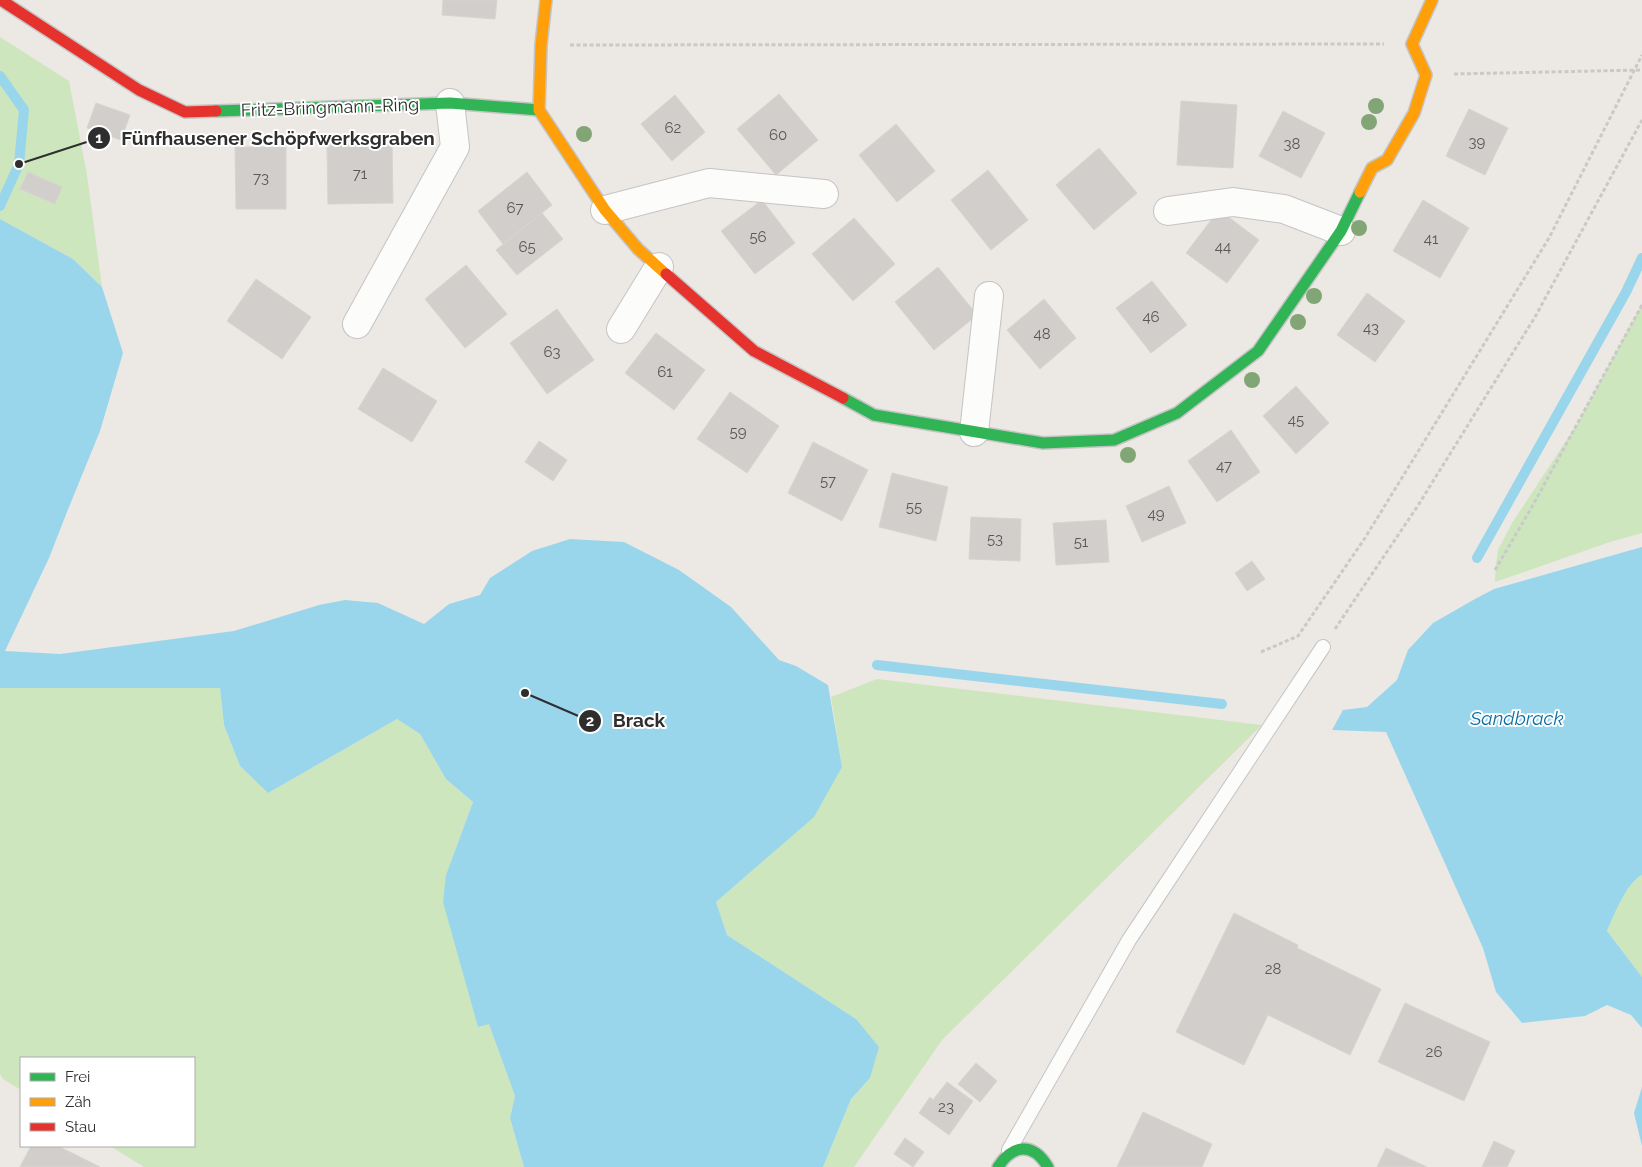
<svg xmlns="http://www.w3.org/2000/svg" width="1642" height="1167" font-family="Raleway,sans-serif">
	<rect width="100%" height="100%" fill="#ece8e4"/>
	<g fill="#cee6be">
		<polygon points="0,37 69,81 87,175 102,287 73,259 0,219"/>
		<polygon points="1642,304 1642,533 1610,542 1495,582 1496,564 1498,550 1512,523 1576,426"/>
		<polygon points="877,679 1262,725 942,1040 854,1167 823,1167 851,1099 870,1078 856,1019 727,935 716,902 748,874 842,767 831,697"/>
		<polygon points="0,688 220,688 224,725 240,766 268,793 397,719 420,734 446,779 473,802 446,875 478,1027 489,1023 515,1096 510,1118 524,1167 144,1167 110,1146 194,1146 194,1058 21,1058 21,1090 3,1079 0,1074"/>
		<path d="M 1642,875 L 1642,977 L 1607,931 C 1614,915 1626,883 1642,875 Z"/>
	</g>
	<g fill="#99d6ec">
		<polygon points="0,219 73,259 102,287 123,353 100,431 67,512 49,558 5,651 60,654 234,631 319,605 345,600 378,603 424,624 449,604 480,595 490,578 532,551 570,539 624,542 679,570 731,607 779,660 796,666 828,685 842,767 814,817 716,902 727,935 856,1019 879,1047 870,1078 851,1099 823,1167 524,1167 510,1118 515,1096 489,1024 478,1027 443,902 446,875 473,802 446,779 420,734 397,719 268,793 240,766 224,725 220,688 0,688"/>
		<path d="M 1642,547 L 1642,875 C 1627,882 1614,915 1607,931 L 1642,977 L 1642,1028 L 1631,1015 L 1607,1005 L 1585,1016 L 1522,1023 L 1496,992 L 1483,948 L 1386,732 L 1332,730 L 1343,710 L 1367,707 L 1397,680 L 1408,650 L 1433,623 L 1475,599 L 1494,589 Z"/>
		<polygon points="1642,1087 1642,1146 1634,1113"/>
	</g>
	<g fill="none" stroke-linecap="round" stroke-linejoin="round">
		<g stroke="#99d6ec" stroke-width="10">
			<polyline points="0,76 24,110 19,164 0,206"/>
			<polyline points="1477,558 1626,292 1642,258"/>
			<polyline points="877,665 1222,704"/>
		</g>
	</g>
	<g fill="#d1cecb" stroke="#d7d4d0">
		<polygon points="443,0 497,0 495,19 442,15"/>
		<polygon points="779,94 818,140 776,175 737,129"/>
		<polygon points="675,95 705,132 672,161 641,124"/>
		<polygon points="1181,101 1237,105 1233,168 1177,165"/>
		<polygon points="96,103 130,115 121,140 87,128"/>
		<polygon points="1469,109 1508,128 1485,175 1446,156"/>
		<polygon points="1283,111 1325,133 1301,178 1259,156"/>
		<polygon points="896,124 935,171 897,202 859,155"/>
		<polygon points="392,144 393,203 328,204 327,145"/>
		<polygon points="235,147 286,147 286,209 236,209"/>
		<polygon points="1099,148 1137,193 1094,230 1056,185"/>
		<polygon points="988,170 1028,220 991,250 951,200"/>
		<polygon points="28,172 62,187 55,204 20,189"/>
		<polygon points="527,172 552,205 503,244 478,211"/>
		<polygon points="762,200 795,243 755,274 721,231"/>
		<polygon points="1423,200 1469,228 1440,278 1393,251"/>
		<polygon points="1219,210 1259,240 1227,283 1186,253"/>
		<polygon points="542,213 563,239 517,275 496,250"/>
		<polygon points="854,218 895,264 853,301 812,254"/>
		<polygon points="466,265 507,314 465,348 425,299"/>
		<polygon points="938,267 977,315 934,350 895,302"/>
		<polygon points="256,279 311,317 282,359 227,321"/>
		<polygon points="1152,281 1187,325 1151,353 1116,308"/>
		<polygon points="1367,293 1405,321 1375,362 1337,335"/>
		<polygon points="1044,299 1076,338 1040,369 1007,330"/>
		<polygon points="557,309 594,360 547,394 510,343"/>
		<polygon points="656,333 705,370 674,410 625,373"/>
		<polygon points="383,368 437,401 412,442 358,409"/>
		<polygon points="1296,386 1329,423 1296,454 1263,416"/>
		<polygon points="730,392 779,426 747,473 697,439"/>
		<polygon points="1231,430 1260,472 1217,502 1188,461"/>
		<polygon points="539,441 567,460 553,481 525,462"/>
		<polygon points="813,442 868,470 842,521 788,493"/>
		<polygon points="892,473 948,487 936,541 879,527"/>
		<polygon points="1169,486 1186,523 1142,542 1126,506"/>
		<polygon points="971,517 1021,519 1020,561 969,559"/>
		<polygon points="1106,520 1109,562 1056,565 1053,523"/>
		<polygon points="1252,561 1265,579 1247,591 1235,573"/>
		<polygon points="1234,913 1298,945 1297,948 1381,989 1350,1055 1268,1015 1244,1065 1176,1032"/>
		<polygon points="1405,1003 1490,1042 1464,1101 1378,1062"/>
		<polygon points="976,1063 997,1081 980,1102 958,1084"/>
		<polygon points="947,1082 973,1101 949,1135 919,1113 930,1097 933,1100"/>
		<polygon points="1143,1112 1212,1144 1202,1167 1117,1167"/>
		<polygon points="905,1138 924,1152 913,1167 894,1154"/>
		<polygon points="1494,1141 1515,1151 1507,1167 1482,1167"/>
		<polygon points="31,1146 58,1146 100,1167 20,1167"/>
		<polygon points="1386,1148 1427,1167 1377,1167"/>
	</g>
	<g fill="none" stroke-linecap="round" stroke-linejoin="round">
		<defs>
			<polyline id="lane" points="1009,1150 1129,940 1323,647"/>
			<g id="street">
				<polyline points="605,210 709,183 824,194"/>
				<polyline points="1168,211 1233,202 1284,209 1341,231"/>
				<polyline points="357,324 455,147 450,103"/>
				<polyline points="621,329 659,267"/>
				<polyline points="974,432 989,296"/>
			</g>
			<g id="fast">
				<polyline points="216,111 450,103 539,110"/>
				<polyline points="843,398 874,415 1043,443 1114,440 1177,413 1258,351 1341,231 1360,192"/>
				<path d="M 998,1167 C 1013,1144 1033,1142 1048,1167"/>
			</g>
			<g id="slow">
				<polyline points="546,0 541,45 539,110 605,210 638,249 666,274"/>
				<polyline points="1360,192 1372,168 1387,160 1414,113 1426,75 1412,44 1432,0"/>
			</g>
			<g id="jam">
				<polyline points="1,0 139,90 185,112 216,111"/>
				<polyline points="666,274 754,351 843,398"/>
			</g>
		</defs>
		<use href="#lane" stroke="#c5c4c5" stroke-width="16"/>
		<use href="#street" stroke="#c5c4c5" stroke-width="30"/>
		<use href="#fast" stroke="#c5c4c5" stroke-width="14"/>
		<use href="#slow" stroke="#c5c4c5" stroke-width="14"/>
		<use href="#jam" stroke="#c5c4c5" stroke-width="14"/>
		<g stroke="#c9c9c8" stroke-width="3" stroke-dasharray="4 2.5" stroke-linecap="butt">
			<polyline points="570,45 1384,44"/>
			<polyline points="1454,74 1642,70"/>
			<polyline points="1495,570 1533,505 1642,305"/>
			<polyline points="1335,629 1417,507 1535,317 1642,120"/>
			<polyline points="1261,652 1298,636 1365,538 1549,238 1642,55"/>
		</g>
		<use href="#lane" stroke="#fcfcfb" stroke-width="14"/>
		<use href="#street" stroke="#fcfcfb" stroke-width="28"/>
		<use href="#fast" stroke="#30b455" stroke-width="11"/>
		<use href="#slow" stroke="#ff9f0a" stroke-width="11"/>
		<use href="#jam" stroke="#e5322d" stroke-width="11"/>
	</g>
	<g fill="#82a575">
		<circle cx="1376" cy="106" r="8"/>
		<circle cx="1369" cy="122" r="8"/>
		<circle cx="584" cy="134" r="8"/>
		<circle cx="1359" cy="228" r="8"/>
		<circle cx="1314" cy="296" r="8"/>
		<circle cx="1298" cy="322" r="8"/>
		<circle cx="1252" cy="380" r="8"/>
		<circle cx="1128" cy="455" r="8"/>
	</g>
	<g text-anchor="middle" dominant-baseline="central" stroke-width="4" stroke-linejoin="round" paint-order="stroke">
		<g font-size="15" fill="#585857">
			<text x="673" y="128">62</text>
			<text x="778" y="135">60</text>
			<text x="1477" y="142">39</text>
			<text x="1292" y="144">38</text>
			<text x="360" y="174">71</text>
			<text x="261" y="178">73</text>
			<text x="515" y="208">67</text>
			<text x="758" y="237">56</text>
			<text x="1431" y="239">41</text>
			<text x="527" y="247">65</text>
			<text x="1223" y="247">44</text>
			<text x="1151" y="317">46</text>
			<text x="1371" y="328">43</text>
			<text x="1042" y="334">48</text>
			<text x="552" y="352">63</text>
			<text x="665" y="372">61</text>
			<text x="1296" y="420">45</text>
			<text x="738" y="432">59</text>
			<text x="1224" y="466">47</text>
			<text x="828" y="481">57</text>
			<text x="914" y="507">55</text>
			<text x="1156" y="514">49</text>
			<text x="995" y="539">53</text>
			<text x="1081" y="542">51</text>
			<text x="1273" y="969">28</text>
			<text x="1434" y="1052">26</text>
			<text x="946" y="1107">23</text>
		</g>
		<g font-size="18" fill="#2e2e2e" stroke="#fff">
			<text transform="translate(330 107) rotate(-2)">Fritz-Bringmann-Ring</text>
		</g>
		<g font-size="19" font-style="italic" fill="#0d6fa3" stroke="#fff">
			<text x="1517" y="718">Sandbrack</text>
		</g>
	</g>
	<path fill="none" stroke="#2e2e2e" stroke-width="2" d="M19 164L99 138M525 693L590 721"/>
	<g fill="#2e2e2e" stroke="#fff" stroke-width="2">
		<circle cx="19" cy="164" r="5"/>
		<circle cx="525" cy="693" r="5"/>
		<circle cx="99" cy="138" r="12"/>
		<circle cx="590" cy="721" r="12"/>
	</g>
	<g font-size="15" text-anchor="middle" font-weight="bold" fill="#fff">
		<text x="99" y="143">1</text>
		<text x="590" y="726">2</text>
	</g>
	<g font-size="19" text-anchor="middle" font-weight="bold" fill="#2e2e2e" stroke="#fff" stroke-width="4" stroke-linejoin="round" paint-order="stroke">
		<text x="278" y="145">Fünfhausener Schöpfwerksgraben</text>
		<text x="639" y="727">Brack</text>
	</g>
	<rect x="20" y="1057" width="175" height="90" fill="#ffffff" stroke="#ababab"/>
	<rect x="30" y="1073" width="25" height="8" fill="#30b455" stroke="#ababab"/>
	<text x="65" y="1082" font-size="15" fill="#2e2e2e">Frei</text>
	<rect x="30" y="1098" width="25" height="8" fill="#ff9f0a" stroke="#ababab"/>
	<text x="65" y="1107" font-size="15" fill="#2e2e2e">Zäh</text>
	<rect x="30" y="1123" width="25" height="8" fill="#e5322d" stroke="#ababab"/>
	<text x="65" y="1132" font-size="15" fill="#2e2e2e">Stau</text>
</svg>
